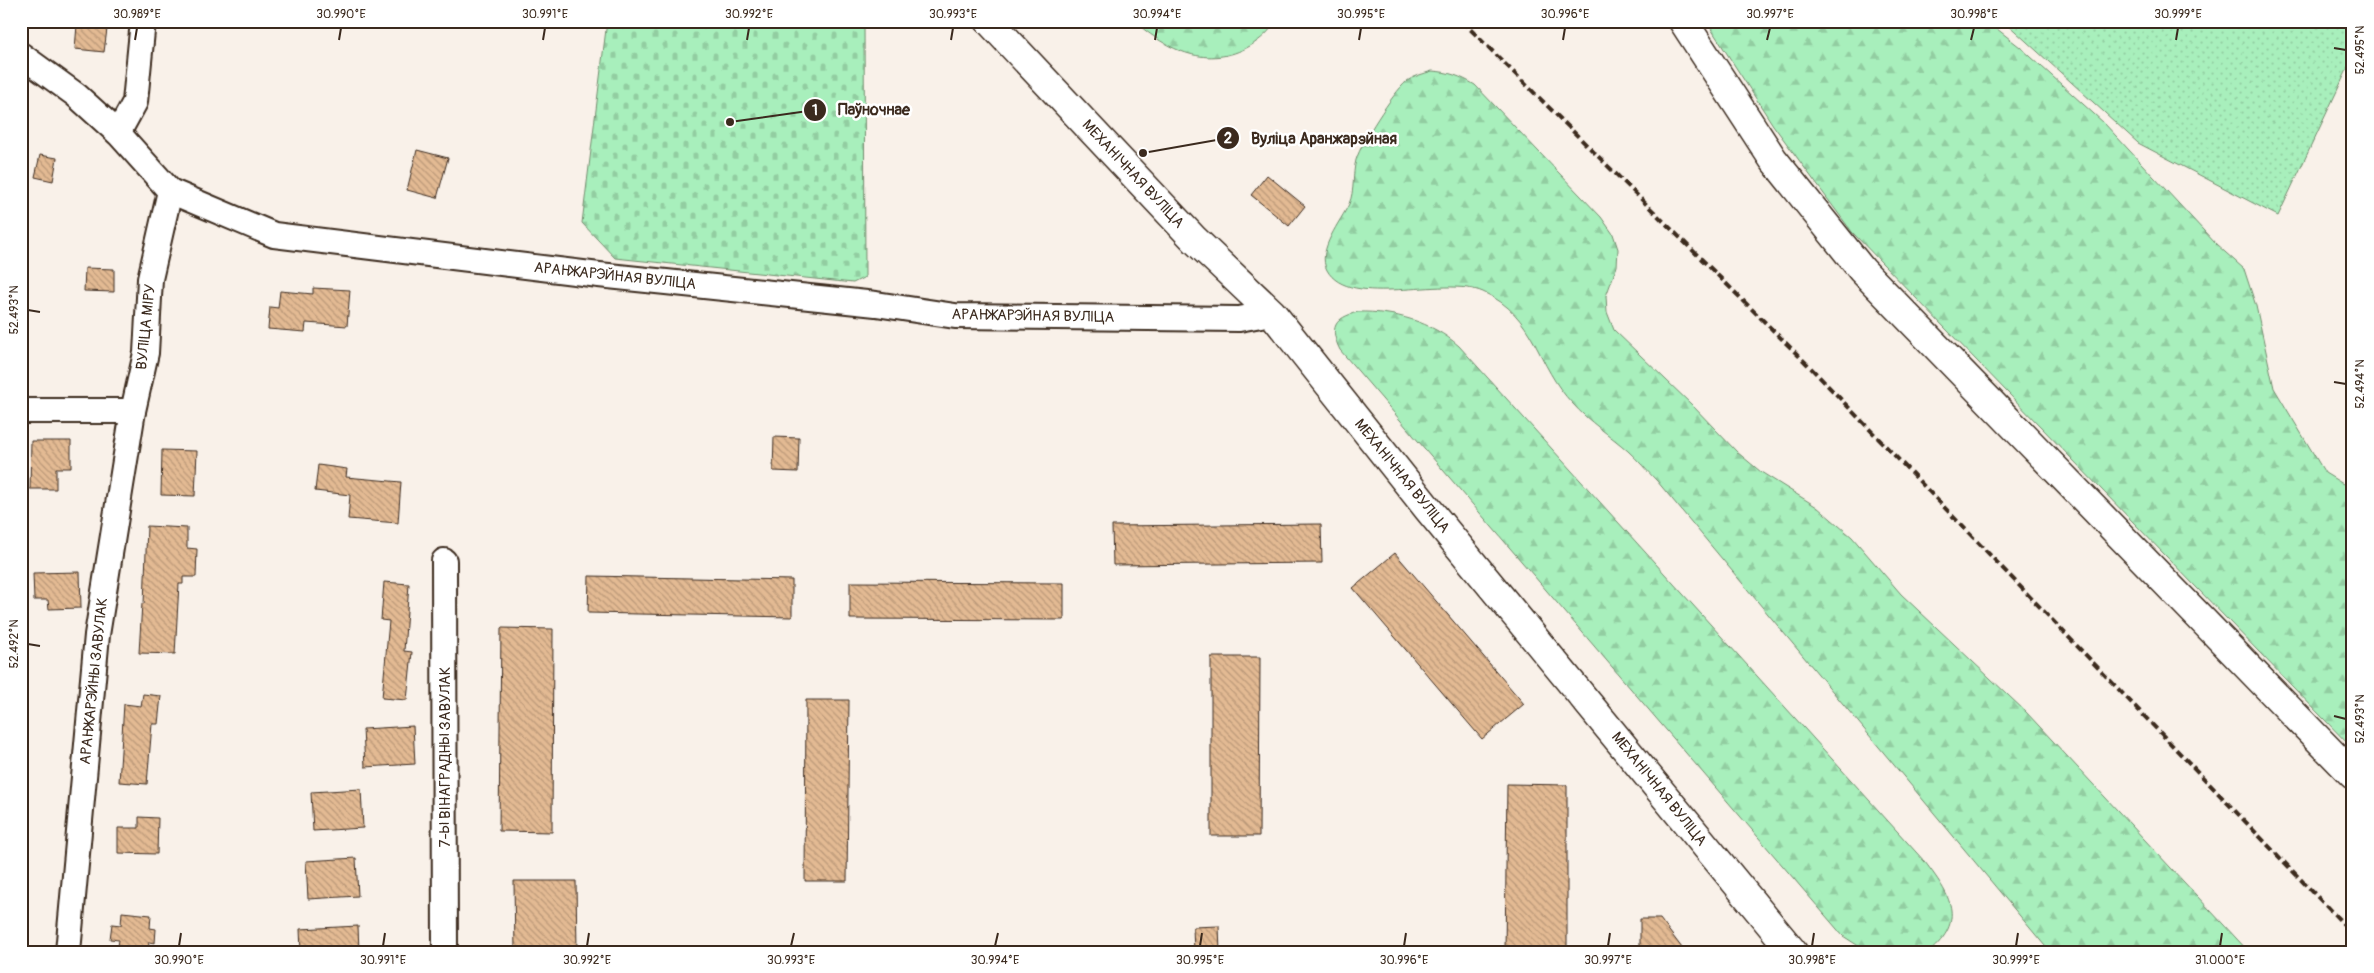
<svg xmlns="http://www.w3.org/2000/svg" width="2374" height="973" font-family="Pangolin,sans-serif">
	<defs>
		<pattern id="grass-dots" width="8" height="8" patternUnits="userSpaceOnUse" patternTransform="scale(1.25)"><rect width="8" height="8" fill="#a8efbc"/><path d="M2 2h.1M6 6h.1" fill="none" stroke="#92cda1" stroke-width="1.8" stroke-linecap="round"/></pattern>
		<pattern id="forest-firs" width="22" height="20" patternUnits="userSpaceOnUse" patternTransform="scale(1.25)"><rect width="22" height="20" fill="#a8efbc"/><path d="M5 1l3.5 6h-7zM16 11l3.5 6h-7z" fill="#92cda1"/></pattern>
		<pattern id="cemetery-stones" width="16" height="16" patternUnits="userSpaceOnUse" patternTransform="scale(1.25)"><rect width="16" height="16" fill="#a8efbc"/><path d="M2 7V4a2 2 0 0 1 4 0v3zM10 15v-3a2 2 0 0 1 4 0v3z" fill="#92cda1"/></pattern>
		<pattern id="building-back-hatch" width="6" height="6" patternUnits="userSpaceOnUse" patternTransform="scale(1.25)"><rect width="6" height="6" fill="#e3ba93"/><path d="M-1 5l2 2M0 0l6 6M5-1l2 2" fill="none" stroke="#b99777"/></pattern>
	</defs>
	<rect width="100%" height="100%" fill="#f9f1e9"/>
	<filter id="ink" filterUnits="userSpaceOnUse"><feTurbulence type="fractalNoise" baseFrequency=".02" numOctaves="2"/><feDisplacementMap in="SourceGraphic" scale="10" xChannelSelector="R" yChannelSelector="G"/><feConvolveMatrix kernelMatrix="1 2 1 2 8 2 1 2 1" color-interpolation-filters="sRGB"/></filter>
	<g filter="url(#ink)">
		<polygon fill="url(#grass-dots)" stroke="#728c6d" points="2004,21 2353,21 2353,57 2278,216 2138,143"/>
		<g fill="url(#forest-firs)" stroke="#728c6d">
			<path d="M 1134,21 L 1275,21 C 1271,31 1260,40 1250,46 C 1208,70 1168,51 1134,21 Z"/>
			<polygon points="1706,21 1987,21 2020,47 2104,123 2216,244 2244,269 2256,306 2274,388 2325,473 2353,490 2353,749 1852,232 1773,125"/>
			<path d="M 1432,71 C 1449,72 1460,76 1475,85 L 1601,217 L 1613,234 L 1618,249 L 1617,266 L 1606,296 L 1607,312 L 1614,330 L 1692,405 L 1737,452 L 1761,472 L 1817,507 L 1852,537 L 1901,594 L 2026,712 L 2249,952 L 2050,952 L 1657,481 C 1647,471 1638,460 1628,451 C 1610,435 1589,422 1573,404 C 1535,365 1537,316 1483,292 C 1444,275 1349,310 1327,270 C 1316,251 1341,221 1349,204 C 1355,190 1352,175 1356,160 C 1362,141 1392,94 1407,81 C 1414,76 1423,74 1432,71 Z"/>
			<path d="M 1358,312 C 1394,311 1432,322 1459,346 L 1925,862 C 1950,895 1967,920 1929,952 L 1868,952 L 1843,936 L 1340,350 C 1329,328 1334,318 1358,312 Z"/>
		</g>
		<polygon fill="url(#cemetery-stones)" stroke="#728c6d" points="607,21 864,21 865,277 853,283 615,258 582,223"/>
		<g fill="url(#building-back-hatch)" stroke="#3b2a1e">
			<polygon points="77,25 107,29 104,52 75,49"/>
			<polygon points="417,150 448,158 437,198 407,190"/>
			<polygon points="40,155 57,158 53,181 35,177"/>
			<polygon points="1267,175 1305,206 1289,226 1251,195"/>
			<polygon points="85,268 114,269 114,292 84,291"/>
			<polygon points="313,288 350,290 347,326 306,323 305,332 268,329 270,307 278,308 280,291 313,294"/>
			<polygon points="774,437 799,438 798,472 773,471"/>
			<polygon points="31,441 71,441 71,468 56,468 56,489 30,489"/>
			<polygon points="162,450 197,451 195,496 161,495"/>
			<polygon points="318,465 347,469 346,477 401,482 398,523 348,519 350,495 315,491"/>
			<polygon points="1321,524 1322,563 1113,565 1112,526"/>
			<polygon points="147,526 187,528 187,548 197,549 196,577 183,577 183,584 179,584 175,654 139,653 142,603 144,604"/>
			<polygon points="1395,553 1524,704 1482,739 1353,588"/>
			<polygon points="80,572 81,608 49,609 48,600 34,600 33,573"/>
			<polygon points="589,576 792,580 792,617 588,613"/>
			<polygon points="384,582 409,584 404,651 412,652 407,700 382,698 389,621 381,620"/>
			<polygon points="850,582 1064,583 1064,620 850,619"/>
			<polygon points="501,628 553,629 552,832 499,831"/>
			<polygon points="1211,657 1260,657 1259,836 1211,836"/>
			<polygon points="143,694 161,696 158,724 152,724 147,784 119,782 124,704 141,706"/>
			<polygon points="806,700 849,700 847,881 805,881"/>
			<polygon points="413,726 415,764 365,767 363,729"/>
			<polygon points="1507,784 1567,785 1567,952 1505,952"/>
			<polygon points="361,789 363,828 313,831 311,792"/>
			<polygon points="139,817 158,818 157,854 118,853 118,828 139,828"/>
			<polygon points="356,858 358,896 308,899 306,861"/>
			<polygon points="514,881 576,881 577,952 515,952"/>
			<polygon points="122,912 151,915 150,928 156,929 155,943 149,942 148,952 117,952 119,940 110,939 112,924 121,925"/>
			<polygon points="1640,919 1660,919 1685,952 1640,952"/>
			<polygon points="358,926 359,952 301,952 300,929"/>
			<polygon points="1219,926 1220,952 1194,952 1193,927"/>
		</g>
		<g fill="none" stroke-linecap="round" stroke-linejoin="round">
			<defs>
				<g id="street">
					<polyline points="21,55 76,95 118,133 170,191 274,235 599,275 876,304 955,316 1239,319 1272,313"/>
					<polyline points="118,133 135,102 143,21"/>
					<polyline points="21,411 133,411 146,353 150,279 170,191"/>
					<polyline points="444,561 445,952"/>
					<polyline points="68,952 97,635 133,411"/>
				</g>
				<g id="secondary">
					<polyline points="989,21 1195,240 1272,313 1428,509 1793,952"/>
					<polyline points="1683,21 1773,159 1862,270 2353,775"/>
				</g>
			</defs>
			<use href="#street" stroke="#3b2a1e" stroke-width="28"/>
			<use href="#secondary" stroke="#3b2a1e" stroke-width="31"/>
			<use href="#street" stroke="#fff" stroke-width="24"/>
			<use href="#secondary" stroke="#fff" stroke-width="28"/>
			<polyline stroke="#3b2a1e" stroke-width="4" stroke-dasharray="8 4" stroke-linecap="butt" points="1462,21 1808,365 2353,934"/>
		</g>
	</g>
	<path fill="none" stroke="#3b2a1e" stroke-width="2" d="M 135,40 L 137,28M 339,40 L 341,28M 543,40 L 545,28M 747,40 L 749,28M 951,40 L 953,28M 1155,40 L 1157,28M 1359,40 L 1361,28M 1563,40 L 1565,28M 1767,40 L 1770,28M 1971,40 L 1974,28M 2176,40 L 2178,28M 2334,48 L 2346,50M 28,310 L 40,312M 2334,382 L 2346,384M 28,644 L 40,646M 2334,716 L 2346,719M 179,946 L 181,933M 383,946 L 385,933M 587,946 L 589,933M 791,946 L 794,933M 995,946 L 998,933M 1200,946 L 1202,933M 1404,946 L 1406,933M 1608,946 L 1610,933M 1812,946 L 1814,933M 2016,946 L 2018,933M 2220,946 L 2222,933"/>
	<g text-anchor="middle" dominant-baseline="central" stroke-width="5" stroke-linejoin="round" paint-order="stroke">
		<g font-size="15" fill="#3b2a1e" stroke="#fff">
			<text transform="translate(1133 174) rotate(47)">МЕХАНІЧНАЯ ВУЛІЦА</text>
			<text transform="translate(615 276) rotate(6)">АРАНЖАРЭЙНАЯ ВУЛІЦА</text>
			<text transform="translate(1033 316) rotate(1)">АРАНЖАРЭЙНАЯ ВУЛІЦА</text>
			<text transform="translate(146 327) rotate(-84)">ВУЛІЦА МІРУ</text>
			<text transform="translate(1402 476) rotate(51)">МЕХАНІЧНАЯ ВУЛІЦА</text>
			<text transform="translate(94 681) rotate(-84)">АРАНЖАРЭЙНЫ ЗАВУЛАК</text>
			<text transform="translate(445 757) rotate(-90)">7-Ы ВІНАГРАДНЫ ЗАВУЛАК</text>
			<text transform="translate(1659 789) rotate(51)">МЕХАНІЧНАЯ ВУЛІЦА</text>
		</g>
	</g>
	<path fill="none" stroke="#3b2a1e" stroke-width="2" d="M730 122L815 110M1143 153L1228 138"/>
	<g fill="#3b2a1e" stroke="#fff" stroke-width="2">
		<circle cx="730" cy="122" r="5"/>
		<circle cx="1143" cy="153" r="5"/>
		<circle cx="815" cy="110" r="12"/>
		<circle cx="1228" cy="138" r="12"/>
	</g>
	<g font-size="15" text-anchor="middle" font-weight="bold" fill="#fff">
		<text x="815" y="115">1</text>
		<text x="1228" y="143">2</text>
	</g>
	<g font-size="16" text-anchor="middle" font-weight="bold" fill="#3b2a1e" stroke="#fff" stroke-width="5" stroke-linejoin="round" paint-order="stroke">
		<text x="874" y="115">Паўночнае</text>
		<text x="1324" y="144">Вуліца Аранжарэйная</text>
	</g>
	<rect width="2374" height="973" fill="none" stroke="#fff" stroke-width="55"/>
	<rect x="28" y="28" width="2318" height="918" fill="none" stroke="#3b2a1e" stroke-width="2"/>
	<g font-size="12" text-anchor="middle" fill="#3b2a1e">
		<text x="137" y="18">30.989°E</text>
		<text x="341" y="18">30.990°E</text>
		<text x="545" y="18">30.991°E</text>
		<text x="749" y="18">30.992°E</text>
		<text x="953" y="18">30.993°E</text>
		<text x="1157" y="18">30.994°E</text>
		<text x="1361" y="18">30.995°E</text>
		<text x="1565" y="18">30.996°E</text>
		<text x="1770" y="18">30.997°E</text>
		<text x="1974" y="18">30.998°E</text>
		<text x="2178" y="18">30.999°E</text>
		<text transform="translate(2360 50) rotate(-90)" y="4">52.495°N</text>
		<text transform="translate(14 310) rotate(-90)" y="4">52.493°N</text>
		<text transform="translate(2360 384) rotate(-90)" y="4">52.494°N</text>
		<text transform="translate(14 644) rotate(-90)" y="4">52.492°N</text>
		<text transform="translate(2360 719) rotate(-90)" y="4">52.493°N</text>
		<text x="179" y="964">30.990°E</text>
		<text x="383" y="964">30.991°E</text>
		<text x="587" y="964">30.992°E</text>
		<text x="791" y="964">30.993°E</text>
		<text x="995" y="964">30.994°E</text>
		<text x="1200" y="964">30.995°E</text>
		<text x="1404" y="964">30.996°E</text>
		<text x="1608" y="964">30.997°E</text>
		<text x="1812" y="964">30.998°E</text>
		<text x="2016" y="964">30.999°E</text>
		<text x="2220" y="964">31.000°E</text>
	</g>
</svg>
